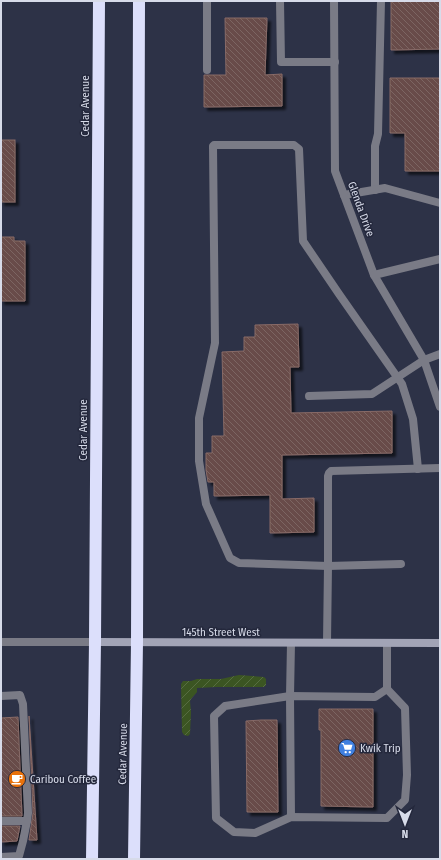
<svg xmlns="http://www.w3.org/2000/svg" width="441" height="860" font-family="'Fira Sans Condensed',sans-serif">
	<defs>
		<pattern id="garden-furrows" width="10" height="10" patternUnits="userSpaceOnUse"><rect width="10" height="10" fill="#3b5522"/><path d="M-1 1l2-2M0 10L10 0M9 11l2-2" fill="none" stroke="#576d42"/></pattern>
		<pattern id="building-back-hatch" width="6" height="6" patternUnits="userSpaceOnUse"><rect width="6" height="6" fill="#674c48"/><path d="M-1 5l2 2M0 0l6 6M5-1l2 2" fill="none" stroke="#7c6562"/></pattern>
		<filter id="shadow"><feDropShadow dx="3.5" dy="3.5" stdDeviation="1" flood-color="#0009"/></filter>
	</defs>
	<rect width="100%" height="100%" fill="#2d3247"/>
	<polygon fill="url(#garden-furrows)" points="239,675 264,677 266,679 266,685 264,687 216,687 197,688 197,692 191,699 190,701 191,712 190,734 188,736 184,735 182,732 181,684 183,681 191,681 197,679 221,679"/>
	<g fill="url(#building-back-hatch)" stroke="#886a67" filter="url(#shadow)">
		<polygon points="391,1 440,1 440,49 391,50"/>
		<polygon points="225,18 267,18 265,75 282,74 282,106 204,107 204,75 226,75"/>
		<polygon points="390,78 440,78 440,171 405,171 405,133 390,133"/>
		<rect x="1" y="140" width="14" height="62"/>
		<polygon points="1,237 14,237 14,241 25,241 25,301 1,301"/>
		<polygon points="298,324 299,367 290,367 291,413 392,411 392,453 282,455 282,499 314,498 314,532 270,533 270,495 214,496 214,482 208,482 206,470 206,453 212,453 212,436 224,436 222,352 244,351 244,337 255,337 255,325"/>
		<polygon points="319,709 373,709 373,807 321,806 321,730 319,730"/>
		<polygon points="29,716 37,840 29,840 33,813"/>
		<polygon points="18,717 22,816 1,816 1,718"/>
		<polygon points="261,720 277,720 278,812 247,812 246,721"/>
		<polygon points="1,826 20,826 17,841 1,842"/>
	</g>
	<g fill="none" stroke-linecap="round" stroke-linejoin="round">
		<g stroke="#7a7b86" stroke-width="8">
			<polyline points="280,1 281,62 335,62"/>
			<polyline points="207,70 207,1"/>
			<polyline points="375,190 375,146 378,134 381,1"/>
			<polyline points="344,195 385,188 440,203"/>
			<polyline points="309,396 372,394 424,360 440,354"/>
			<polyline points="401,564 328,566 239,563 230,558 206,504 199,461 199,418 215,343 213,146 214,145 294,145 299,149 303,241 339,294 402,384 413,419 418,469"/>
			<polyline points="327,642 328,566 328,476 329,473 331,471 440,468"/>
			<polyline points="291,643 290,696 291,817"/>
			<polyline points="387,643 387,689 405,708 407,775 405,800 387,818 291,817 255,833 234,832 216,818 214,716 225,706 290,696 375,697 387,689"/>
			<polyline points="1,696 20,695 23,704 28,813 27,821"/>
			<polyline points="1,821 27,821 23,841 19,856 1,857"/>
		</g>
		<g stroke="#7a7b86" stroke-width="8">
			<polyline points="334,1 335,171 374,275 424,360 440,407"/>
			<polyline points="374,275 440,259"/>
			<polyline points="1,642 95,642"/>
		</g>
		<polyline stroke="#a2a4b6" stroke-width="8" points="95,642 440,643"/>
		<g stroke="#dcdffb" stroke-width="12">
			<polyline points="92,859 95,642 99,1"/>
			<polyline points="134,859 137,642 139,1"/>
		</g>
	</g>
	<defs>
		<symbol id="supermarket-disc" viewBox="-11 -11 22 22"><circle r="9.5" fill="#3f7fe0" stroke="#24283c"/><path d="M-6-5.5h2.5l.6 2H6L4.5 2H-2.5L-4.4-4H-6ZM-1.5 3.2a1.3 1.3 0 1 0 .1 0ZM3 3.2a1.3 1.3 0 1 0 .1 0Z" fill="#fff"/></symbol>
		<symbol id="cafe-disc" viewBox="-11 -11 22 22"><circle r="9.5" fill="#e8710a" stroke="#24283c"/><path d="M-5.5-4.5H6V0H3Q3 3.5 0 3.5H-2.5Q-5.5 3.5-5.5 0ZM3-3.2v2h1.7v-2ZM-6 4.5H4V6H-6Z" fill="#fff"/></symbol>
	</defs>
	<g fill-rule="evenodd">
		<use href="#supermarket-disc" x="337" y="738" width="20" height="20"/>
		<use href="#cafe-disc" x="7" y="769" width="20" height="20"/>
	</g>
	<g text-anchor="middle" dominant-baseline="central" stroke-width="3" stroke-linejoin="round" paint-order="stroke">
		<g font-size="11" fill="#d7dbe9" stroke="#24283c">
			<text transform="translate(85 106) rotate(-90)">Cedar Avenue</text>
			<text transform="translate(361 209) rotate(70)">Glenda Drive</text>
			<text transform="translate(83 430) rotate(-90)">Cedar Avenue</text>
			<text x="221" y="632">145th Street West</text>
			<text transform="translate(123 754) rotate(-89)">Cedar Avenue</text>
		</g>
		<g font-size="11" fill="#d7dbe9" stroke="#24283c" text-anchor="start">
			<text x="360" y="748">Kwik Trip</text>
			<text x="30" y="779">Caribou Coffee</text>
		</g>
	</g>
	<rect width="441" height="860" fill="none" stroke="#d7dbe9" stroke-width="4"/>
	<g transform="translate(405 824) rotate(180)" stroke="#24283c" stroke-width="3" paint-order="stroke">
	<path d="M0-3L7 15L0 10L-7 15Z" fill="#d7dbe9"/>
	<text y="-6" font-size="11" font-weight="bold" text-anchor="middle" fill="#d7dbe9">N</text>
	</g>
</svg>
